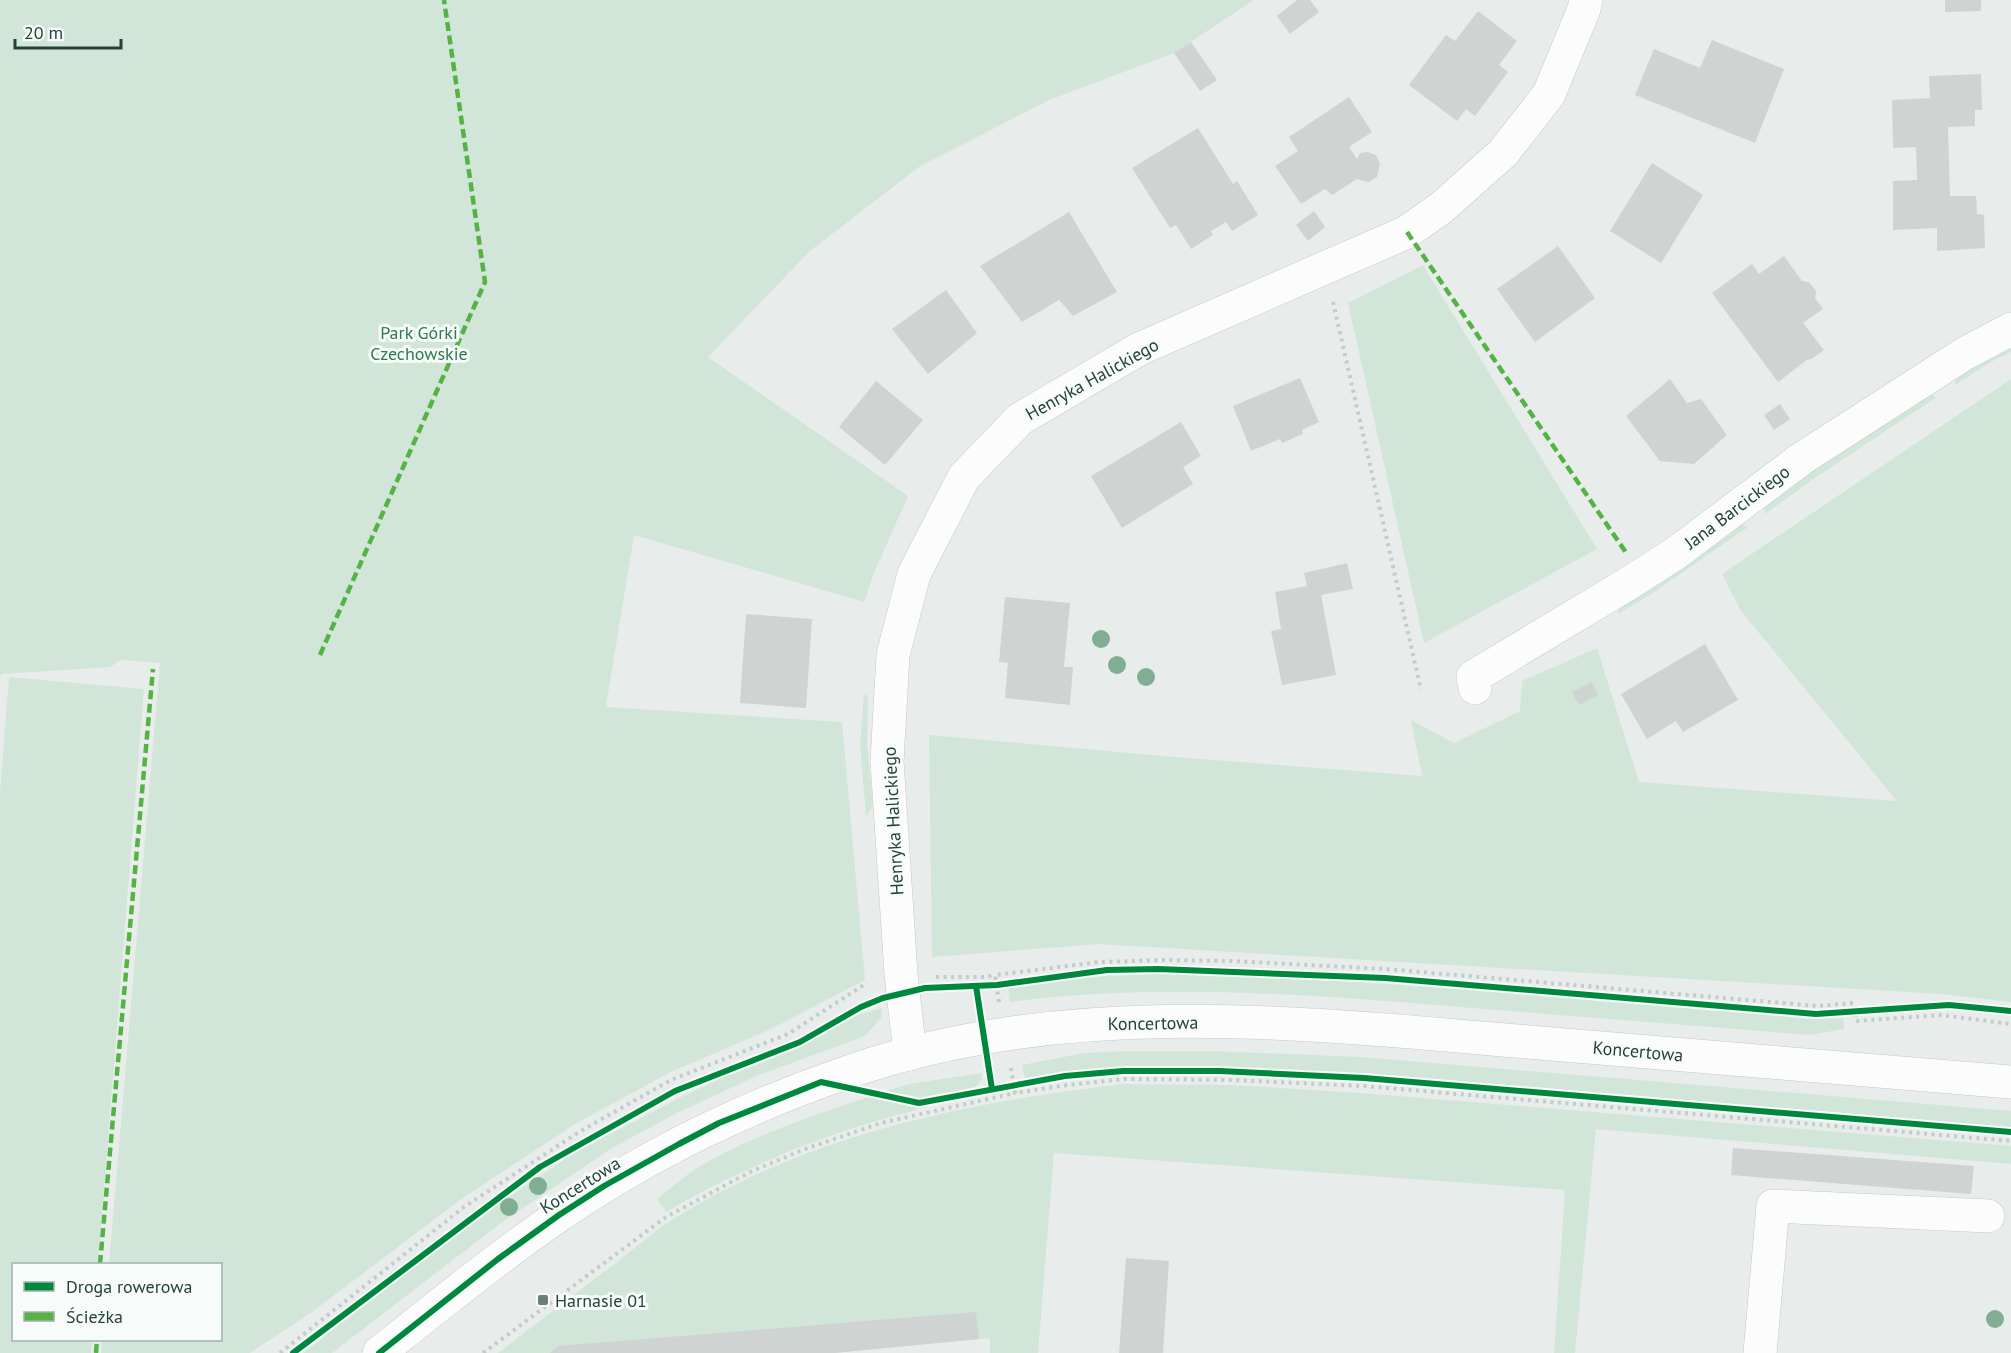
<svg xmlns="http://www.w3.org/2000/svg" width="2011" height="1353" font-family="'PT Sans',sans-serif">
	<rect width="100%" height="100%" fill="#e8edeb"/>
	<g fill="#d1e6d8">
		<polygon points="0,0 1254,0 1174,53 1049,100 919,167 810,251 708,357 908,496 874,573 864,602 634,535 606,707 842,722 865,980 771,1029 669,1073 575,1124 460,1200 312,1312 250,1353 101,1353 102,1340 220,1340 220,1264 109,1264 160,663 121,660 110,667 2,674 0,677"/>
		<polygon points="1423,265 1597,549 1424,643 1348,303"/>
		<polygon points="2011,344 2011,352 1989,363 1955,385 1955,377"/>
		<polygon points="2011,379 2011,1002 1941,994 1098,944 932,957 929,735 1163,756 1422,776 1411,720 1454,743 1520,711 1522,681 1597,648 1639,782 1897,801 1741,611 1722,574"/>
		<polygon points="1929,394 1937,397 1815,478 1765,514 1764,505 1843,449"/>
		<polygon points="1739,524 1748,527 1650,595 1618,614 1619,605"/>
		<polygon points="9,677 144,689 98,1264 14,1264 14,1340 92,1340 91,1353 0,1353 0,794"/>
		<polygon points="864,694 868,697 868,701 867,742 873,806 866,816 860,745"/>
		<path d="M 1158,974 C 1377,978 1596,1001 1814,1019 L 1843,1018 L 1844,1029 L 1810,1035 C 1689,1025 1569,1016 1448,1006 C 1306,994 1151,983 1010,1002 L 1008,987 L 1105,976 Z"/>
		<polygon points="882,1008 881,1018 865,1036 759,1075 679,1112 612,1148 501,1223 332,1353 303,1353 479,1217 574,1153 681,1097 749,1065 799,1046 858,1015"/>
		<polygon points="1125,1051 1213,1051 1362,1057 2011,1111 2011,1127 1364,1073 1224,1067 1124,1067 1091,1069 1025,1079 1022,1065 1084,1053"/>
		<polygon points="982,1073 982,1079 976,1087 921,1098 886,1091 909,1084"/>
		<path d="M 1124,1084 L 1229,1085 L 1362,1093 L 2011,1146 L 2011,1164 L 1596,1129 L 1575,1353 L 1554,1353 L 1565,1190 L 1054,1153 L 1038,1353 L 990,1353 L 990,1338 L 834,1353 L 498,1353 C 537,1323 577,1292 617,1262 C 636,1247 654,1231 675,1218 C 810,1134 967,1102 1124,1084 Z"/>
		<path d="M 868,1097 L 916,1107 L 917,1110 C 828,1132 745,1166 666,1212 L 657,1199 C 670,1189 683,1177 697,1168 C 750,1136 810,1117 868,1097 Z"/>
	</g>
	<g fill="#cfd4d2">
		<polygon points="1297,0 1310,0 1319,12 1290,34 1277,16"/>
		<polygon points="1945,0 1981,0 1981,11 1945,12"/>
		<polygon points="1478,11 1517,41 1499,65 1508,72 1475,116 1466,109 1457,121 1409,85 1446,35 1455,41"/>
		<polygon points="1712,40 1784,69 1755,143 1635,95 1654,49 1700,68"/>
		<polygon points="1191,42 1217,80 1200,91 1174,53"/>
		<polygon points="1981,74 1982,110 1975,110 1975,126 1948,127 1950,196 1976,196 1977,214 1984,215 1985,248 1937,251 1937,228 1893,230 1893,181 1917,180 1916,147 1893,148 1892,100 1930,98 1929,76"/>
		<polygon points="1349,97 1372,132 1349,147 1357,159 1360,153 1368,152 1376,155 1380,164 1377,177 1368,182 1357,179 1332,195 1325,189 1301,204 1275,166 1298,151 1289,137"/>
		<polygon points="1198,128 1233,184 1237,181 1258,215 1232,231 1226,222 1211,231 1213,235 1191,249 1176,225 1170,228 1132,168"/>
		<polygon points="1652,163 1703,195 1661,263 1610,231"/>
		<polygon points="1314,211 1325,227 1308,241 1296,225"/>
		<polygon points="1069,212 1117,292 1073,316 1059,300 1022,322 980,266"/>
		<polygon points="1558,246 1595,298 1535,342 1497,289"/>
		<polygon points="1784,256 1802,281 1809,282 1816,291 1815,298 1823,309 1803,323 1824,350 1810,360 1808,359 1778,382 1712,293 1752,264 1759,274"/>
		<polygon points="946,290 977,333 928,374 892,329"/>
		<polygon points="1300,378 1319,422 1302,430 1303,434 1282,443 1280,439 1251,451 1233,406"/>
		<polygon points="1670,379 1687,403 1701,399 1727,435 1694,464 1660,461 1626,416"/>
		<polygon points="876,381 923,420 885,465 839,427"/>
		<polygon points="1780,404 1790,419 1774,430 1764,415"/>
		<polygon points="1181,422 1201,456 1183,467 1193,484 1122,528 1091,476"/>
		<polygon points="1347,563 1353,589 1321,595 1336,675 1282,685 1271,631 1281,629 1275,592 1307,586 1304,573"/>
		<polygon points="1005,597 1070,603 1064,667 1073,667 1070,705 1005,698 1008,663 999,662"/>
		<polygon points="746,614 812,619 806,708 740,703"/>
		<polygon points="1705,644 1738,700 1683,732 1676,721 1647,739 1621,694"/>
		<polygon points="1592,682 1598,695 1579,705 1572,692"/>
		<polygon points="1733,1148 1974,1166 1971,1194 1731,1175"/>
		<polygon points="1126,1258 1169,1261 1163,1353 1119,1353"/>
		<polygon points="976,1312 979,1339 834,1353 550,1353 558,1346"/>
	</g>
	<g fill="none" stroke-linecap="round" stroke-linejoin="round">
		<defs>
			<g id="minor">
				<polyline points="1475,688 1473,677 1626,585 1676,553 1801,459 1964,354 2011,329"/>
				<polyline points="910,1054 901,974 887,761 893,655 914,574 964,477 1020,419 1139,349 1407,232 1441,208 1503,153 1549,94 1584,9 1586,0"/>
				<path d="M 379,1353 C 438,1306 496,1259 558,1216 C 648,1154 748,1106 851,1071 C 1069,996 1304,1023 1528,1042 C 1689,1055 1850,1068 2011,1082"/>
				<polyline points="1760,1353 1773,1206 1988,1216"/>
			</g>
		</defs>
		<use href="#minor" stroke="#c5cac8" stroke-width="34"/>
		<g stroke="#c3ccca" stroke-width="4" stroke-dasharray="3 4.5" stroke-linecap="butt">
			<polyline points="1333,302 1421,690"/>
			<polyline points="936,977 985,977 995,975"/>
			<polyline points="999,1002 995,975 1099,962 1166,960 1231,961 1386,969 1818,1006 1854,1003 1856,1021 1941,1015 2011,1024"/>
			<polyline points="1011,1068 1015,1093 1067,1085 1125,1079 1232,1080 1363,1086 2011,1141"/>
			<polyline points="280,1353 464,1207 579,1132 671,1080 788,1034 867,983"/>
			<polyline points="483,1353 666,1217 750,1172 805,1149 881,1123 1015,1093"/>
		</g>
		<use href="#minor" stroke="#fcfcfc" stroke-width="33"/>
		<g stroke="#55b346" stroke-width="4.5" stroke-dasharray="9 4.5" stroke-linecap="butt">
			<polyline points="1407,232 1627,554"/>
			<polyline points="320,655 485,282 444,0"/>
			<polyline points="100,1264 153,669"/>
			<polyline points="96,1353 97,1340"/>
		</g>
		<defs>
			<g id="cycleway">
				<polyline points="976,986 992,1089"/>
				<polyline points="293,1353 540,1167 675,1091 800,1042 861,1007 883,998 925,988 997,985 1107,970 1158,969 1385,978 1816,1014 1949,1005 2011,1011"/>
				<polyline points="379,1353 498,1259 559,1215 604,1186 679,1144 719,1123 821,1082 919,1103 1065,1076 1123,1071 1220,1071 1364,1078 2011,1132"/>
			</g>
		</defs>
		<use href="#cycleway" stroke="#f7fbf9" stroke-width="10"/>
		<use href="#cycleway" stroke="#00873e" stroke-width="6"/>
	</g>
	<g fill="#81ae93">
		<circle cx="1101" cy="639" r="9"/>
		<circle cx="1117" cy="665" r="9"/>
		<circle cx="1146" cy="677" r="9"/>
		<circle cx="538" cy="1186" r="9"/>
		<circle cx="509" cy="1207" r="9"/>
		<circle cx="1995" cy="1319" r="9"/>
	</g>
	<rect fill="#697e78" stroke="#f7fbf9" stroke-width="2" x="537" y="1294" width="12" height="12" rx="3"/>
	<g text-anchor="middle" dominant-baseline="central" stroke-width="6" stroke-linejoin="round" paint-order="stroke">
		<g font-size="18" fill="#2d7a4b" stroke="#f7fbf9">
			<text x="419" y="332">Park Górki<tspan x="419" dy="21">Czechowskie</tspan></text>
		</g>
		<g font-size="18" fill="#24423a" stroke="#f7fbf9">
			<text transform="translate(1092 379) rotate(-29)">Henryka Halickiego</text>
			<text transform="translate(1737 507) rotate(-37)">Jana Barcickiego</text>
			<text transform="translate(893 821) rotate(-93)">Henryka Halickiego</text>
			<text transform="translate(1153 1023) rotate(-1)">Koncertowa</text>
			<text transform="translate(1638 1051) rotate(5)">Koncertowa</text>
			<text transform="translate(580 1185) rotate(-32)">Koncertowa</text>
		</g>
		<g font-size="18" fill="#24423a" stroke="#f7fbf9" text-anchor="start">
			<text x="555" y="1300">Harnasie 01</text>
		</g>
	</g>
	<rect x="12" y="1263" width="210" height="78" fill="#f7fbf9" stroke="#a3b1ad" stroke-width="1.5"/>
	<rect x="24" y="1282" width="30" height="9" fill="#00873e" stroke="#a3b1ad" stroke-width="1.5"/>
	<text x="66" y="1293" font-size="18" fill="#24423a">Droga rowerowa</text>
	<rect x="24" y="1312" width="30" height="9" fill="#55b346" stroke="#a3b1ad" stroke-width="1.5"/>
	<text x="66" y="1323" font-size="18" fill="#24423a">Ścieżka</text>
	<path d="M15 39v9h106v-9" fill="none" stroke="#24423a" stroke-width="3"/>
	<text x="24" y="39" font-size="18" fill="#24423a" stroke="#f7fbf9" stroke-width="4.5" paint-order="stroke">20 m</text>
</svg>
